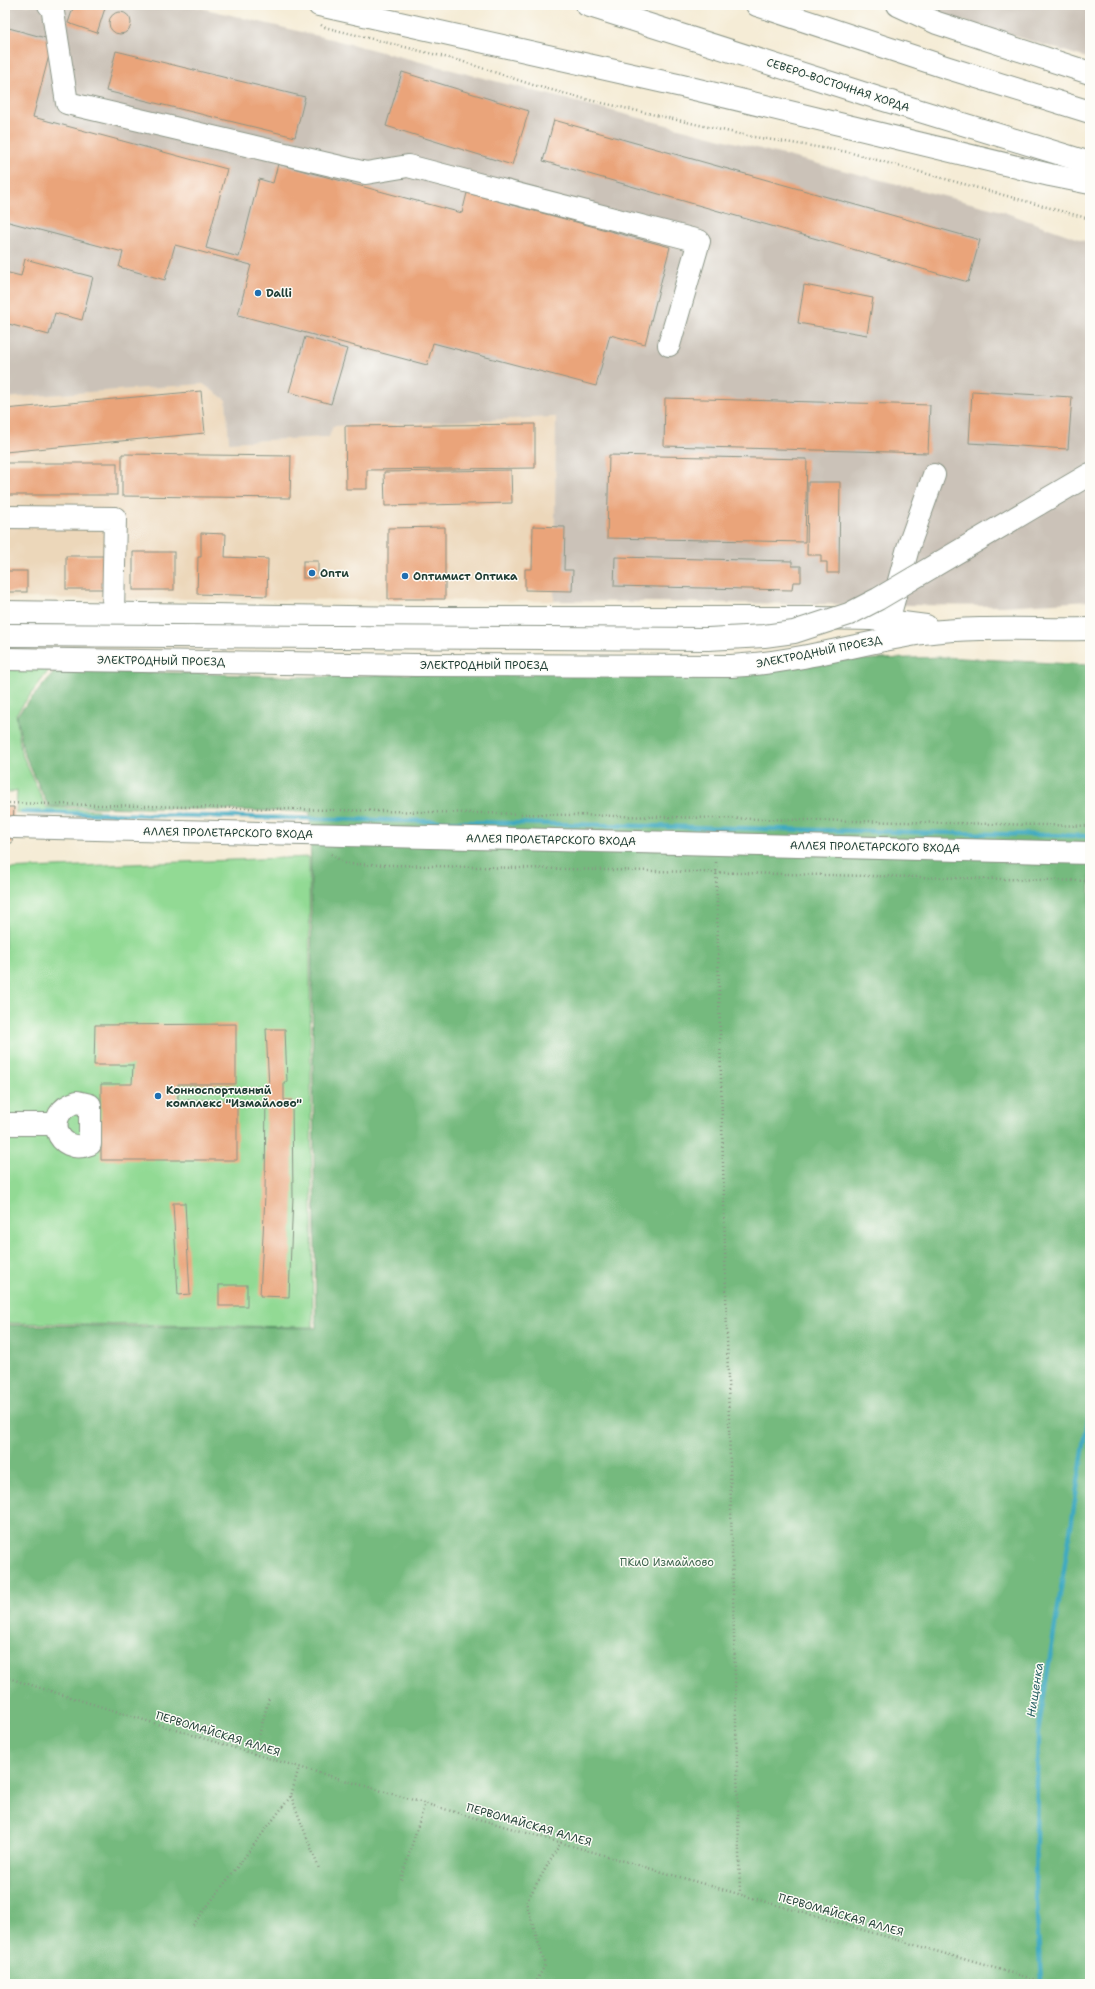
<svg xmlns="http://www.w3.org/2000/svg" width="1095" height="1989" font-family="'Shantell Sans',sans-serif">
	<rect width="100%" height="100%" fill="#fdfcf7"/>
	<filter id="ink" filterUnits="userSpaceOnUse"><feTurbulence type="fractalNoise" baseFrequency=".025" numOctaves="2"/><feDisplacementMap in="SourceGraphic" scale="8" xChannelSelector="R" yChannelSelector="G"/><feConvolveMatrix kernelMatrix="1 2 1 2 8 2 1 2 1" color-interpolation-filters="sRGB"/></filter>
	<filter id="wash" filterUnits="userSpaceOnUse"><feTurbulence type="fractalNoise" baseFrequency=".012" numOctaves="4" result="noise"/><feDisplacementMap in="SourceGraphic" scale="16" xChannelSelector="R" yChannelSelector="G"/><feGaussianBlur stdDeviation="0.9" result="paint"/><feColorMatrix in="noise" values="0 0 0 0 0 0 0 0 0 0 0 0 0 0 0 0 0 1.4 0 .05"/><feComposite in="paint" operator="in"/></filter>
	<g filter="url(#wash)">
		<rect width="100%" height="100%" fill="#f5ecd6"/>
		<polygon fill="#ecd7ba" points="203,384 226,400 229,442 328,437 332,426 556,417 554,601 5,598 5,398"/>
		<g fill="#cbc2b8">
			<polygon points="5,5 189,5 335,40 998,210 1090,243 1090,601 1001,606 554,601 556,417 333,426 329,437 229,442 226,400 203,384 5,398"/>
			<polygon points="911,5 1090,5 1090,59"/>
		</g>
		<g fill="#92da94" stroke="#588c64">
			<polygon points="5,665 52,666 16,714 21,752 46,807 98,810 100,816 16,813 17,790 5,794"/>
			<polygon points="309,857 313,1327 5,1323 5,869"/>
		</g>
		<polygon fill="#75ba7e" stroke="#4a7c59" points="943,657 1090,665 1090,1984 5,1984 5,1325 316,1328 310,812 48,806 23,751 17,715 57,669 307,677"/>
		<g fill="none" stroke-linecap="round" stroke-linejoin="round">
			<g stroke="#41aac1" stroke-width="4.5">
				<polyline points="22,812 1090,836"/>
				<polyline points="1041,1980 1035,1887 1038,1733 1090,1407"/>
			</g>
		</g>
		<g id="blocks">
			<g fill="#eaa47a">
				<polygon points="74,5 106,5 97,33 68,23"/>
				<circle cx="120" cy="23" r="11"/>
				<polygon points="5,27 53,40 33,117 227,169 206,248 239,257 259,179 273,183 278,164 462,213 467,193 670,247 645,344 610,335 596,386 433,343 427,365 238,315 251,265 175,245 165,280 119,267 123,252 5,221"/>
				<polygon points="116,51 305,97 295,137 106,91"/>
				<polygon points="402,72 529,111 512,165 386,126"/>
				<polygon points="554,120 980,240 968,282 543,161"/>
				<polygon points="25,259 93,277 82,320 55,313 49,335 5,323 5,272 21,276"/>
				<polygon points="804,285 873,298 867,335 798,323"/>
				<polygon points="305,337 347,349 331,404 289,392"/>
				<polygon points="201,391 205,433 5,452 5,409"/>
				<polygon points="972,391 1072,397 1068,449 969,443"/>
				<polygon points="665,398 930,405 928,453 664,446"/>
				<polygon points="535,424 535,468 367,470 367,489 346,489 345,426"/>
				<polygon points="122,454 291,456 290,498 122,496"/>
				<polygon points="609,455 807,459 805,542 607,538"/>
				<rect x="5" y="463" width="112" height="32"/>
				<polygon points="511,470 512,503 385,506 384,472"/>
				<polygon points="808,482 840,482 839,573 827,573 827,562 821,562 821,555 807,555"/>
				<polygon points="533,526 565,527 564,570 573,570 572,591 525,590 525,569 532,569"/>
				<polygon points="445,527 445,599 388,599 388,528"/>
				<polygon points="201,533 226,534 225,557 268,559 267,596 197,594 198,557 201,557"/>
				<rect x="133" y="552" width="41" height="38"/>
				<rect x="66" y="556" width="40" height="33"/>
				<polygon points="615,557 792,561 792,566 801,566 801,582 793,582 792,590 614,586"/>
				<rect x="303" y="561" width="15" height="17"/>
				<rect x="5" y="571" width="22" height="21"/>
				<polygon points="5,807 14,807 12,843 5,843"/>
				<polygon points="236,1024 236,1084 178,1084 178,1100 237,1100 237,1160 101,1160 101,1084 132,1084 133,1065 94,1065 95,1025"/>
				<polygon points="266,1029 285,1029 287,1082 284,1082 284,1100 292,1100 293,1196 289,1297 260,1296 265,1195 266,1089 269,1088"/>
				<polygon points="173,1203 185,1203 190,1294 178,1295"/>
				<rect x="219" y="1285" width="28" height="21"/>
			</g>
		</g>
	</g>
	<g filter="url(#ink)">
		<use href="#blocks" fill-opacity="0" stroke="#8a9485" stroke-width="1"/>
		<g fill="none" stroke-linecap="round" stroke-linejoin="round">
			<defs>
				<g id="minor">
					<polyline points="49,5 52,6 67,103 366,173 408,166 699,241 669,345"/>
					<polyline points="5,517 115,518 113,613"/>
					<polyline points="5,612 412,618 816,618 872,619 926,626"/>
					<polyline points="888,621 908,548 934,475"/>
					<path d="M 5,659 L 416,665 L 731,666 C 796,663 859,643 923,633 C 978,626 1035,630 1090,629"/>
					<polyline points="13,827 1090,853"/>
					<path d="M 77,1102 L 90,1105 L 90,1144 C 57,1157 41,1112 77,1102 Z"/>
					<polyline points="5,1124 56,1124"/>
				</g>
				<g id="major">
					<polyline points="319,5 682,86 1050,175 1090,183"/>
					<polyline points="587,5 881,99 1090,163"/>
					<polyline points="757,5 945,67 1090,112"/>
					<polyline points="898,5 937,23 1090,73"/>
					<polyline points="1037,505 1090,474"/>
				</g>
			</defs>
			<use href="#minor" stroke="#8a9485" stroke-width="24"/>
			<use href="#major" stroke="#8a9485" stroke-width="24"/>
			<g stroke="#8a9485" stroke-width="2.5" stroke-dasharray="1 3" stroke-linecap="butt">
				<polyline points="296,5 301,10"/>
				<polyline points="321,25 324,27 461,61 533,85 585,99 748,136 848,152 1090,219"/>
				<polyline points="5,803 1090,826"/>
				<polyline points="331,854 346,864 1090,881"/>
				<polyline points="716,862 740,1894"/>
				<polyline points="5,1677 254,1754 1050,1984"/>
				<polyline points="254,1754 269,1698"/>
				<polyline points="291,1796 319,1869"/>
				<polyline points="401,1880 425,1803"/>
				<polyline points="193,1925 291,1796 299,1767"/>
				<polyline points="535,1984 545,1965 526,1902 561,1842"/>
			</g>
			<use href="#minor" stroke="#fff" stroke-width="22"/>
			<use href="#major" stroke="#fff" stroke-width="22"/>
			<defs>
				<polyline id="major-bridge" points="5,635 708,639 764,636 794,632 849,614 878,599 1037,505"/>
			</defs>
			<use href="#major-bridge" stroke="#8a9485" stroke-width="24" stroke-linecap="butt"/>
			<use href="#major-bridge" stroke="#fff" stroke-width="22"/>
		</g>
	</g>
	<g fill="#1f6fb2" stroke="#fdfcf7" stroke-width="1.5">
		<circle cx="258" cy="293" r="4"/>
		<circle cx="312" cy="573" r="4"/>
		<circle cx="405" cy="576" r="4"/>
		<circle cx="158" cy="1096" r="4"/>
	</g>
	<g text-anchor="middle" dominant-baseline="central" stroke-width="3" stroke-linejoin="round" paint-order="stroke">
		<g font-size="11" fill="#1f3d34" stroke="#fdfcf7">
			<text transform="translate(838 85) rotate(18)">СЕВЕРО-ВОСТОЧНАЯ ХОРДА</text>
			<text transform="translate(819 652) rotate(-11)">ЭЛЕКТРОДНЫЙ ПРОЕЗД</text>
			<text transform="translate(161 661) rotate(1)">ЭЛЕКТРОДНЫЙ ПРОЕЗД</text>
			<text x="484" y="665">ЭЛЕКТРОДНЫЙ ПРОЕЗД</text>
			<text transform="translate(228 833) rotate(1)">АЛЛЕЯ ПРОЛЕТАРСКОГО ВХОДА</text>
			<text transform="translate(551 840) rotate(1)">АЛЛЕЯ ПРОЛЕТАРСКОГО ВХОДА</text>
			<text transform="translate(875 847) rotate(1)">АЛЛЕЯ ПРОЛЕТАРСКОГО ВХОДА</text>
			<text transform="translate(218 1734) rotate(17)">ПЕРВОМАЙСКАЯ АЛЛЕЯ</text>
			<text transform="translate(529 1825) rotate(16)">ПЕРВОМАЙСКАЯ АЛЛЕЯ</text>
			<text transform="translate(841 1915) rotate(16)">ПЕРВОМАЙСКАЯ АЛЛЕЯ</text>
		</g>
		<g font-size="11" font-weight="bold" fill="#1f3d34" stroke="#fdfcf7" text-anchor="start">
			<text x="266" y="293">Dalli</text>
			<text x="320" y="573">Опти</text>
			<text x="413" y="576">Оптимист Оптика</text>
			<text x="166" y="1090">Конноспортивный<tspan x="166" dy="13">комплекс "Измайлово"</tspan></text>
		</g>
		<g font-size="11" fill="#3c644c" stroke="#fdfcf7">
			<text x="667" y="1562">ПКиО Измайлово</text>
		</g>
		<g font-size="12" font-style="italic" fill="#2b6365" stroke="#fdfcf7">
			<text transform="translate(1035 1690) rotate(-81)">Нищенка</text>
		</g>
	</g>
	<rect width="1095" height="1989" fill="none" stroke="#fdfcf7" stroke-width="20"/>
</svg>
